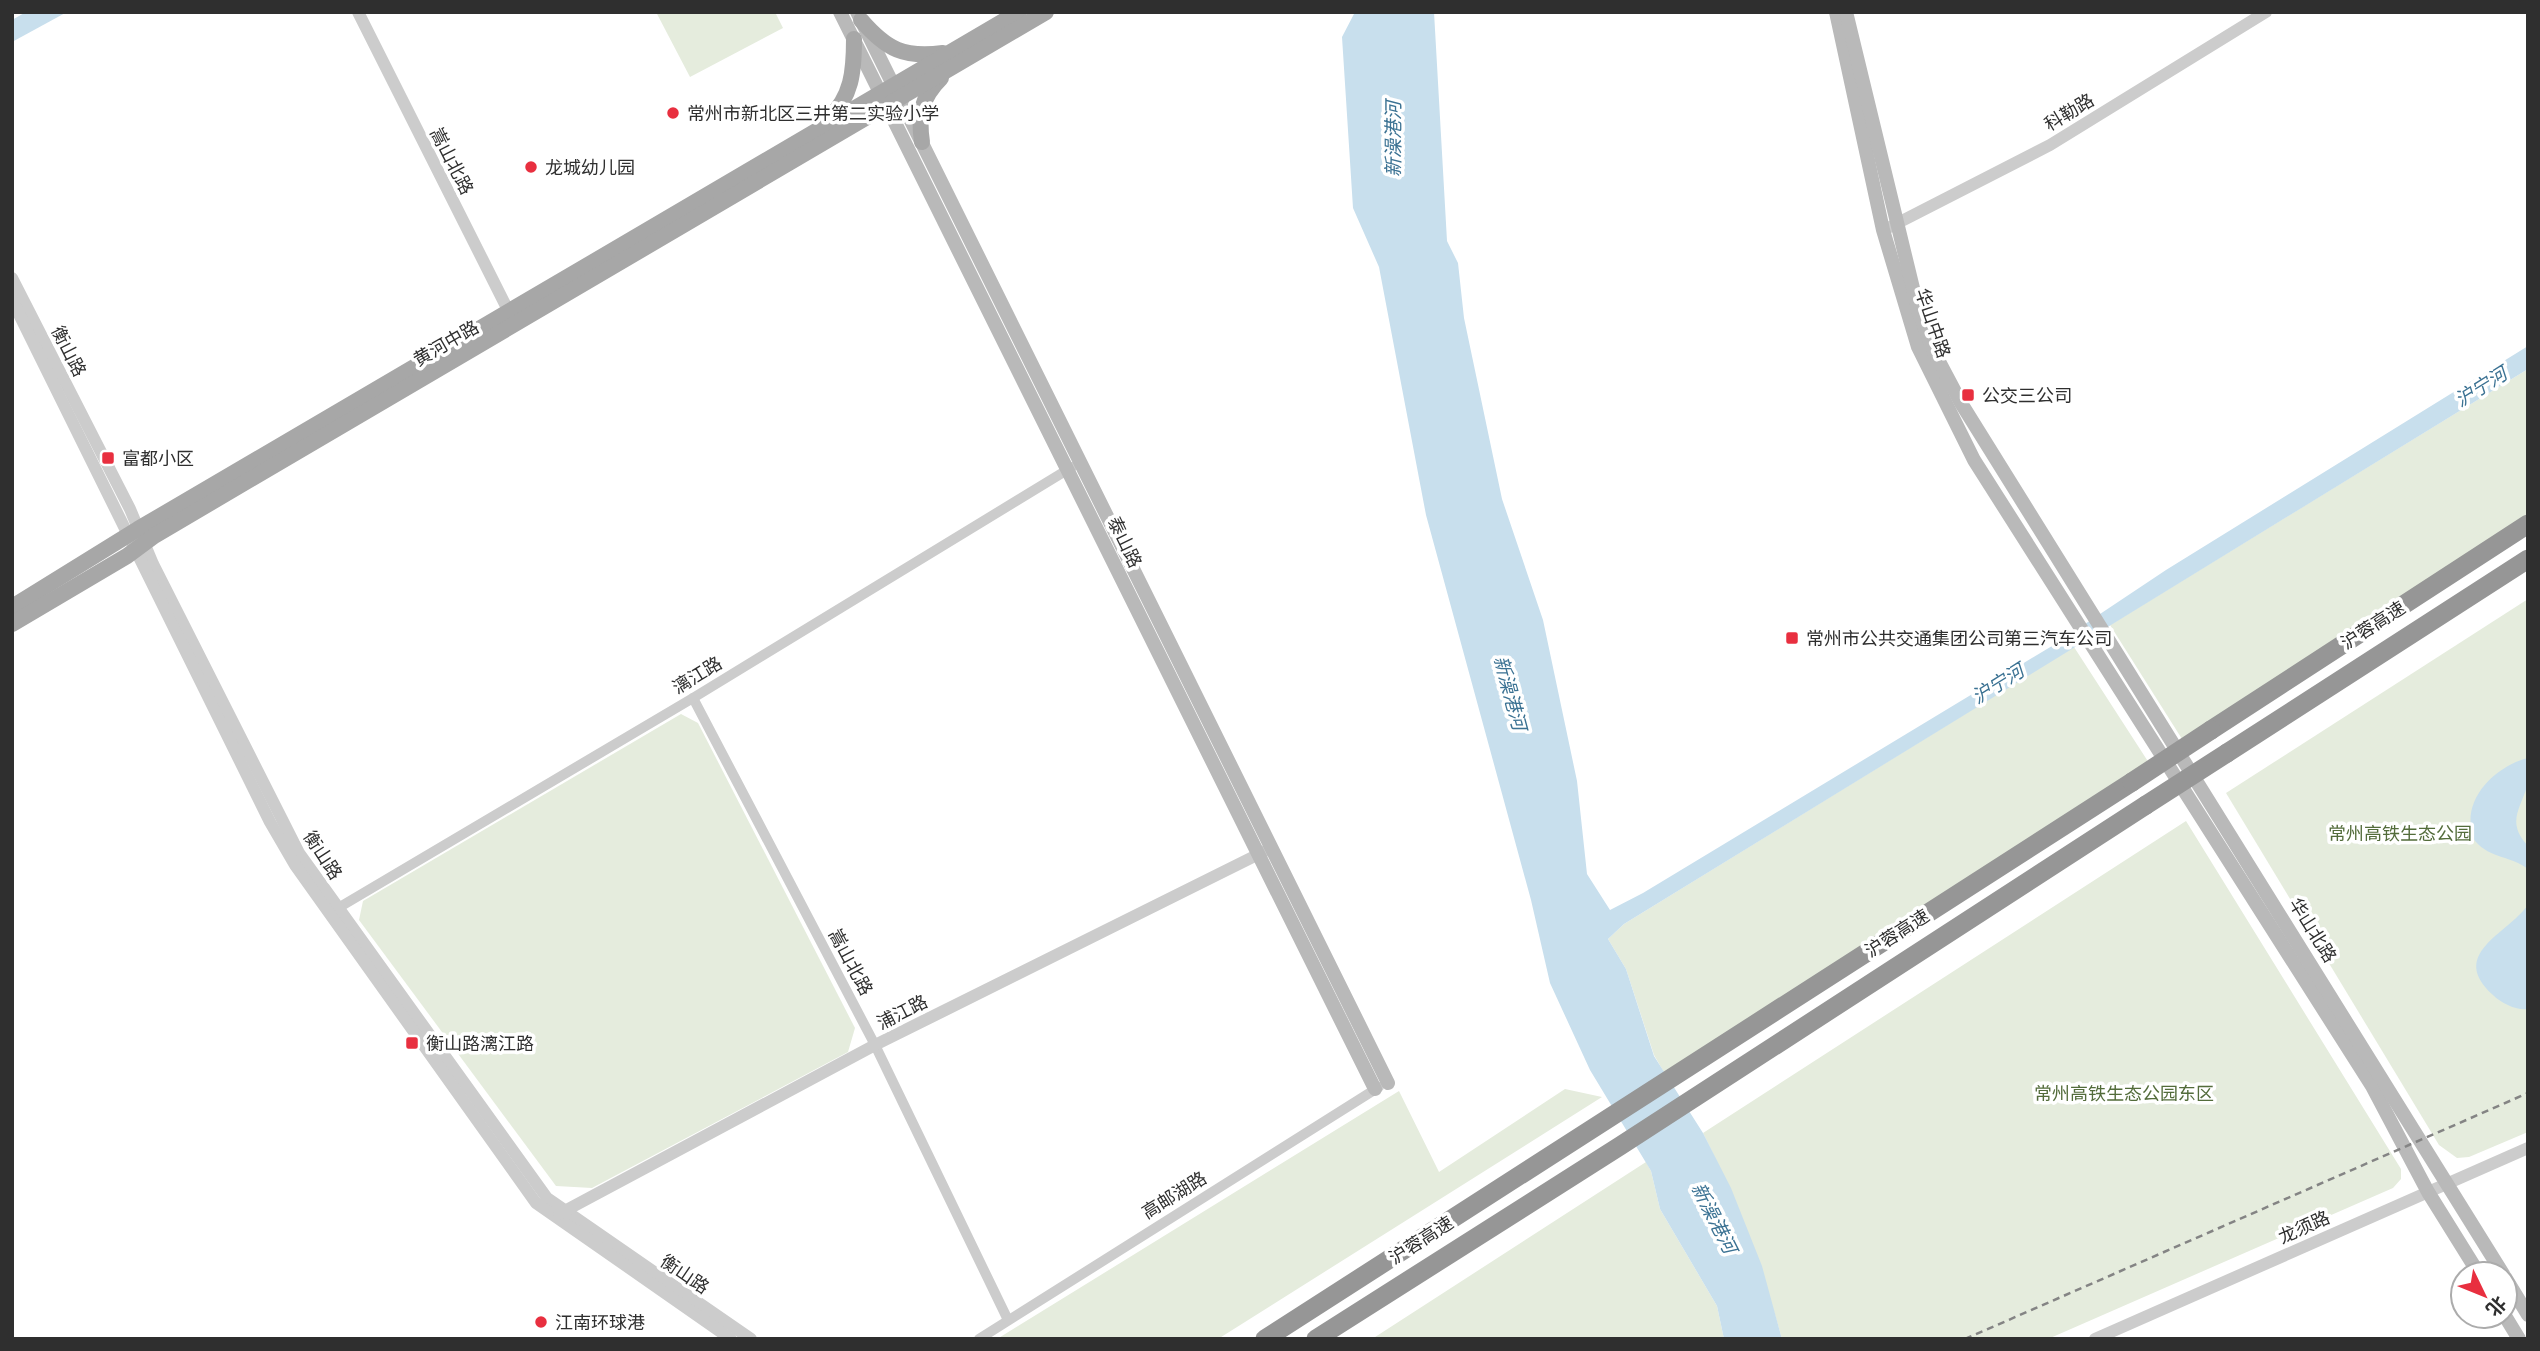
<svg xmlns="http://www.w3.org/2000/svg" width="2540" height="1351" font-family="Poppins,'Noto Sans SC',sans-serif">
	<rect width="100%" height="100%" fill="#fff"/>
	<g fill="#e5ecdd">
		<polygon points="656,12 775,12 783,28 690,77"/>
		<polygon points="2528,369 2528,515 2182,739 2110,625"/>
		<polygon points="2528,599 2528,1132 2469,1157 2457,1158 2439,1145 2226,793"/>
		<polygon points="2074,647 2149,763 1665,1074 1654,1055 1626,969 1608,939 1624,924"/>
		<polygon points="681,714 698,723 855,1028 848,1052 592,1188 556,1186 359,920 363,901"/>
		<path d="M 2186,821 L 2401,1169 L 2401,1179 L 2393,1188 L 2048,1339 L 1782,1339 C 1762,1267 1737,1200 1703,1133 Z"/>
		<polygon points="1565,1089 1602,1097 1218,1339 997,1339 1399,1091 1439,1172"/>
		<polygon points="1646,1162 1651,1171 1660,1209 1717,1306 1724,1339 1372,1339"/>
	</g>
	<g fill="#c8dfed">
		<polygon points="26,12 67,12 12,42 12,20"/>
		<polygon points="1355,12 1434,12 1447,241 1458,263 1464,318 1502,499 1543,620 1577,781 1587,874 1610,910 1643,893 2052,646 2166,570 2528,346 2528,369 1624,924 1608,939 1626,969 1654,1056 1703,1133 1731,1188 1762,1266 1782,1339 1724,1339 1717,1306 1660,1209 1651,1171 1590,1070 1550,983 1531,900 1426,515 1379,267 1353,208 1342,37"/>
		<path d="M 2528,758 C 2528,766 2530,779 2527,787 C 2519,811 2507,823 2528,846 L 2528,869 C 2511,856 2490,858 2476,842 C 2472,838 2472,833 2471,827 C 2466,794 2499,765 2528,758 Z"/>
		<path d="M 2528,905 L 2528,1009 C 2517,1011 2501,1003 2493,995 C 2448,954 2506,935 2528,905 Z"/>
	</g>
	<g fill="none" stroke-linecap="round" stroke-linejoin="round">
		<g stroke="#ccc" stroke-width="10">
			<polyline points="693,698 875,1045 1008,1320"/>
			<polyline points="333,911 693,698 1072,467"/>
			<polyline points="979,1339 1379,1087"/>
		</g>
		<g stroke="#ccc" stroke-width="12">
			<polyline points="358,12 512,318"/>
			<polyline points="1890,227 2050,145 2266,12"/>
			<polyline points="12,278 130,509 153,564 299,853 547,1198 751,1339"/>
			<polyline points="12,300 270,822 295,865 536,1203 731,1339"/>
			<polyline points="559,1214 875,1045 1265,851"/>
			<polyline points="2095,1339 2528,1148"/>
		</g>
		<g stroke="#b9b9b9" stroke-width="14">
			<polyline points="840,12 1375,1089"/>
			<polyline points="857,12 1388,1083"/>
			<polyline points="1836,12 1883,230 1918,347 1974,460 2372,1086 2428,1192 2479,1274"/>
			<polyline points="1846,12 1919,313 1934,352 1961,403 2503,1274"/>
			<polyline points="2505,1277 2528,1315"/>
			<polyline points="2505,1316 2519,1339"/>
		</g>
		<g stroke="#a7a7a7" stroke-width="16">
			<path d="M 861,20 C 887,50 904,58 943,53"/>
			<path d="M 828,120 C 852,96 854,72 854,39"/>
			<path d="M 922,142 C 918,115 921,98 941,78"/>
			<polyline points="12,607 138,529 1019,12"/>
			<polyline points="12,624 127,556 154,536 1046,12"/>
		</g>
		<g stroke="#969696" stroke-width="19">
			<polyline points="2211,730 2528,524"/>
			<polyline points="2227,753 2528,559"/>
			<polyline points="1265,1339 2132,782"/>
			<polyline points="1316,1339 1620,1146 2146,805"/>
		</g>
		<polyline stroke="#848484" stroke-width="2.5" stroke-dasharray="7 5" stroke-linecap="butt" points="1965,1339 2528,1093"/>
		<g stroke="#969696" stroke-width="19">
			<polyline points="2132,782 2211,730"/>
			<polyline points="2146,805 2227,753"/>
		</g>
	</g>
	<g fill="#e82f3f" stroke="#fff" stroke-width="2.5">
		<circle cx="673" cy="113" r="7"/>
		<circle cx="531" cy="167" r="7"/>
		<rect x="1961" y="388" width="14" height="14" rx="3.5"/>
		<rect x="101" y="451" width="14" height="14" rx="3.5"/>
		<rect x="1785" y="631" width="14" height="14" rx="3.5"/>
		<rect x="405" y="1036" width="14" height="14" rx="3.5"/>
		<circle cx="541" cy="1322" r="7"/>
	</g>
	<g text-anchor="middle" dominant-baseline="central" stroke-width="7" stroke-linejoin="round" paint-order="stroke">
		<g font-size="18" fill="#2f2f2f" stroke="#fff">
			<text transform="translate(2069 112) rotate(-31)">科勒路</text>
			<text transform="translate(452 161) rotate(63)">嵩山北路</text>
			<text transform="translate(1933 323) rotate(71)">华山中路</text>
			<text transform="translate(446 343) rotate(-30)">黄河中路</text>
			<text transform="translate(69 351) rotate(63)">衡山路</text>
			<text transform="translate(1125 542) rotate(64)">泰山路</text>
			<text transform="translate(2373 625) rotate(-33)">沪蓉高速</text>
			<text transform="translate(697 675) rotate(-31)">漓江路</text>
			<text transform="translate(323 855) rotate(57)">衡山路</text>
			<text transform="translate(2313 930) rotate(58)">华山北路</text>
			<text transform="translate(1897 933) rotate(-33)">沪蓉高速</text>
			<text transform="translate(851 962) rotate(62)">嵩山北路</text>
			<text transform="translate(902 1012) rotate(-27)">浦江路</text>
			<text transform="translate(1174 1195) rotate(-32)">高邮湖路</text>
			<text transform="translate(2304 1227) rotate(-24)">龙须路</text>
			<text transform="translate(1421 1240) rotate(-33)">沪蓉高速</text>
			<text transform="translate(685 1274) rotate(34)">衡山路</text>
		</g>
		<g font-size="18" fill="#2f2f2f" stroke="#fff" text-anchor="start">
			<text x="687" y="113">常州市新北区三井第二实验小学</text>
			<text x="545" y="167">龙城幼儿园</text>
			<text x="1982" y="395">公交三公司</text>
			<text x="122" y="458">富都小区</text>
			<text x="1806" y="638">常州市公共交通集团公司第三汽车公司</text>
			<text x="426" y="1043">衡山路漓江路</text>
			<text x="555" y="1322">江南环球港</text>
		</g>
		<g font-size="18" fill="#536c3b" stroke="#fff">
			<text x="2400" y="833">常州高铁生态公园</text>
			<text x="2124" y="1093">常州高铁生态公园东区</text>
		</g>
		<g font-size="19" font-style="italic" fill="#3b7293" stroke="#fff">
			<text transform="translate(1393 139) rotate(-90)">新澡港河</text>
			<text transform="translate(2481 387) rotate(-32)">沪宁河</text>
			<text transform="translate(1998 684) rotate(-32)">沪宁河</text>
			<text transform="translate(1510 693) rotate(75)">新澡港河</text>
			<text transform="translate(1714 1218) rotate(63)">新澡港河</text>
		</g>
	</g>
	<rect width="2540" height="1351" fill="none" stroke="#2f2f2f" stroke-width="28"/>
	<g transform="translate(2484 1295) rotate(133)"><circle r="33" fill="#ffffff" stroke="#acacac" stroke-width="2"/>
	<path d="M0-5L12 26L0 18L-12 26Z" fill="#e82f3f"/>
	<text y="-10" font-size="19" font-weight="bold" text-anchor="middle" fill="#2f2f2f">北</text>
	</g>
</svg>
